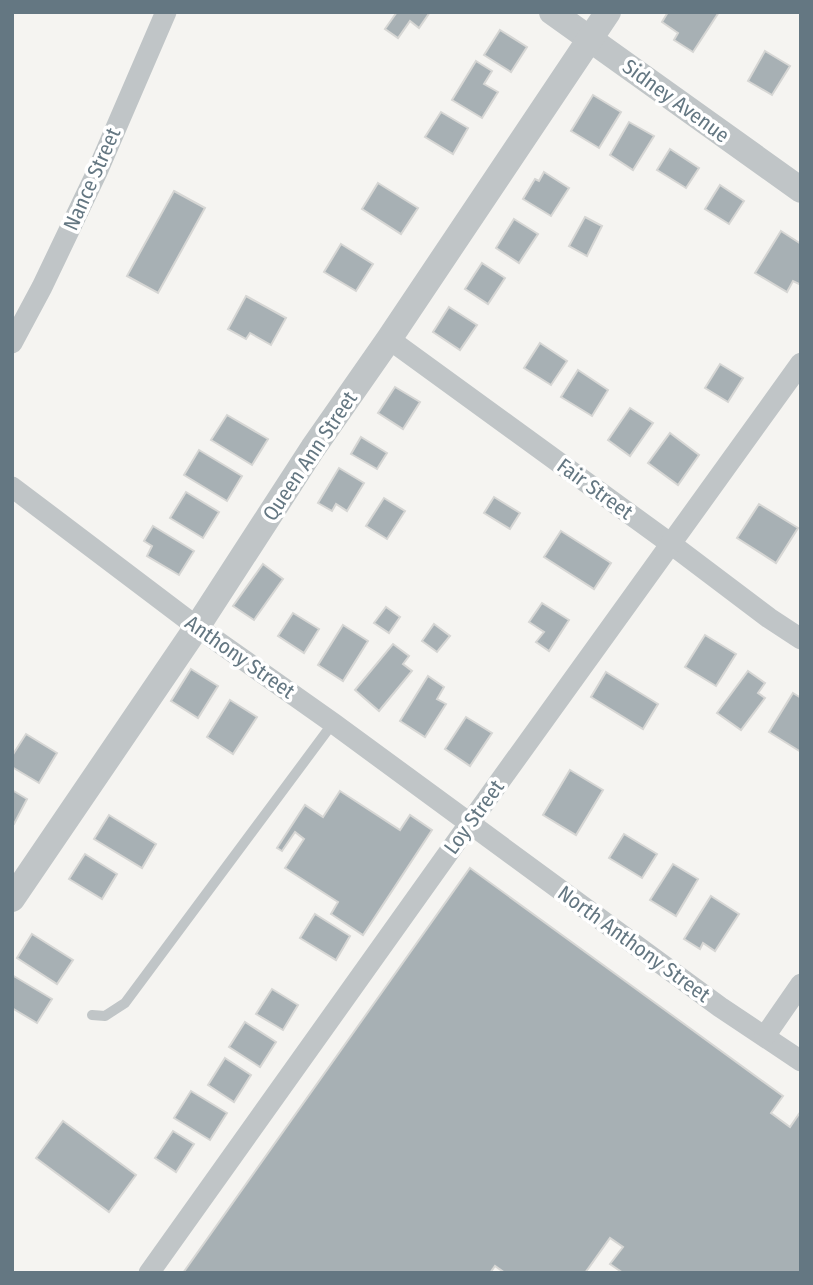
<svg xmlns="http://www.w3.org/2000/svg" width="813" height="1285" font-family="'Fira Sans Condensed',sans-serif">
	<rect width="100%" height="100%" fill="#f5f4f1"/>
	<g fill="#a7b0b4" stroke="#d6d6d4" stroke-width="2">
		<polygon points="397,12 430,12 419,28 410,21 398,38 385,29"/>
		<polygon points="668,12 719,12 693,52 674,40 678,33 662,22"/>
		<polygon points="500,30 527,47 511,72 484,55"/>
		<polygon points="765,51 790,66 772,95 748,81"/>
		<polygon points="476,61 492,71 484,84 498,92 482,118 452,100"/>
		<polygon points="593,95 621,112 599,148 571,131"/>
		<polygon points="441,112 468,128 453,154 425,137"/>
		<polygon points="629,122 654,136 633,170 610,155"/>
		<polygon points="670,149 699,168 686,188 657,170"/>
		<polygon points="544,172 569,188 551,216 523,199 535,179 539,181"/>
		<polygon points="378,183 418,208 401,234 362,209"/>
		<polygon points="720,185 744,201 729,224 705,209"/>
		<polygon points="174,191 205,208 158,293 127,276"/>
		<polygon points="585,217 602,226 587,256 569,246"/>
		<polygon points="514,219 538,234 519,263 496,248"/>
		<polygon points="781,231 801,244 801,285 793,281 787,292 755,273"/>
		<polygon points="341,244 373,264 356,291 324,272"/>
		<polygon points="482,263 505,278 488,304 465,289"/>
		<polygon points="246,296 286,318 271,345 250,333 246,339 228,329"/>
		<polygon points="449,307 477,325 460,350 433,332"/>
		<polygon points="540,343 567,361 551,385 524,368"/>
		<polygon points="720,364 743,378 728,402 705,388"/>
		<polygon points="578,370 608,390 592,416 561,397"/>
		<polygon points="395,387 420,402 403,429 378,413"/>
		<polygon points="630,408 653,423 630,456 608,440"/>
		<polygon points="227,415 268,439 252,465 211,440"/>
		<polygon points="670,433 699,455 678,485 648,463"/>
		<polygon points="361,437 387,453 377,469 351,454"/>
		<polygon points="199,450 242,476 227,501 184,475"/>
		<polygon points="339,468 364,483 347,511 336,504 332,511 318,503"/>
		<polygon points="186,492 219,512 203,538 170,518"/>
		<polygon points="494,497 520,513 510,529 484,513"/>
		<polygon points="384,498 405,511 387,539 366,526"/>
		<polygon points="759,504 798,528 776,563 737,538"/>
		<polygon points="153,526 194,551 179,575 147,556 152,546 144,541"/>
		<polygon points="561,531 611,563 594,589 544,557"/>
		<polygon points="263,564 283,579 254,620 233,606"/>
		<polygon points="542,603 569,620 549,651 536,642 544,632 529,622"/>
		<polygon points="386,607 400,617 389,633 374,623"/>
		<polygon points="293,613 319,629 304,653 278,636"/>
		<polygon points="434,624 450,636 437,652 422,641"/>
		<polygon points="343,625 368,641 343,681 318,665"/>
		<polygon points="705,635 736,654 716,686 685,667"/>
		<polygon points="393,644 409,656 403,664 412,671 379,711 355,690"/>
		<polygon points="191,669 218,686 198,718 171,701"/>
		<polygon points="748,671 765,683 758,693 765,698 741,730 717,713"/>
		<polygon points="606,672 658,704 643,729 591,697"/>
		<polygon points="428,676 444,687 437,699 446,704 425,737 400,721"/>
		<polygon points="793,693 801,698 801,752 769,732"/>
		<polygon points="230,700 257,717 233,754 207,737"/>
		<polygon points="466,717 492,733 470,766 445,749"/>
		<polygon points="26,734 57,753 39,783 12,767 12,756"/>
		<polygon points="570,770 603,790 576,835 543,815"/>
		<polygon points="12,790 27,799 14,824 12,823"/>
		<polygon points="340,791 400,830 410,815 432,830 363,935 331,914 338,902 285,868 304,839 295,832 282,851 277,848 305,805 323,817"/>
		<polygon points="109,815 156,844 142,868 94,839"/>
		<polygon points="624,834 657,854 642,878 609,858"/>
		<polygon points="85,854 117,874 102,899 69,879"/>
		<polygon points="673,864 698,879 676,916 650,900"/>
		<polygon points="470,868 783,1096 771,1113 790,1127 801,1111 801,1273 623,1273 610,1264 623,1247 610,1238 585,1273 505,1273 495,1266 490,1273 183,1273"/>
		<polygon points="711,896 739,914 715,951 703,943 700,949 684,939"/>
		<polygon points="315,914 350,936 336,960 300,938"/>
		<polygon points="32,934 73,960 57,984 17,958"/>
		<polygon points="12,975 52,999 37,1023 12,1008"/>
		<polygon points="272,989 298,1005 283,1030 256,1014"/>
		<polygon points="245,1022 276,1042 260,1067 229,1047"/>
		<polygon points="225,1058 251,1075 234,1102 208,1085"/>
		<polygon points="191,1091 227,1113 210,1140 174,1118"/>
		<polygon points="63,1121 136,1175 109,1212 36,1158"/>
		<polygon points="173,1131 194,1144 176,1172 155,1158"/>
	</g>
	<g fill="none" stroke-linecap="round" stroke-linejoin="round">
		<polyline stroke="#c0c5c7" stroke-width="10" points="92,1015 105,1016 125,1003 333,723"/>
		<g stroke="#c0c5c7" stroke-width="21">
			<polyline points="389,339 671,544 769,618 801,639"/>
			<polyline points="12,343 42,287 97,172 166,12"/>
			<polyline points="12,487 197,627 333,723 720,1007 801,1061"/>
			<polyline points="765,1036 801,984"/>
			<polyline points="149,1273 469,824 801,363"/>
		</g>
		<g stroke="#c0c5c7" stroke-width="26">
			<polyline points="552,12 801,190"/>
			<polyline points="12,899 197,627 313,448 389,339 608,12"/>
		</g>
	</g>
	<g text-anchor="middle" dominant-baseline="central" stroke-width="7" stroke-linejoin="round" paint-order="stroke">
		<g font-size="21" fill="#647782" stroke="#fff">
			<text transform="translate(676 101) rotate(36)">Sidney Avenue</text>
			<text transform="translate(92 179) rotate(-66)">Nance Street</text>
			<text transform="translate(310 456) rotate(-56)">Queen Ann Street</text>
			<text transform="translate(595 489) rotate(36)">Fair Street</text>
			<text transform="translate(240 657) rotate(35)">Anthony Street</text>
			<text transform="translate(474 817) rotate(-54)">Loy Street</text>
			<text transform="translate(634 944) rotate(36)">North Anthony Street</text>
		</g>
	</g>
	<rect width="813" height="1285" fill="none" stroke="#647782" stroke-width="28"/>
</svg>
